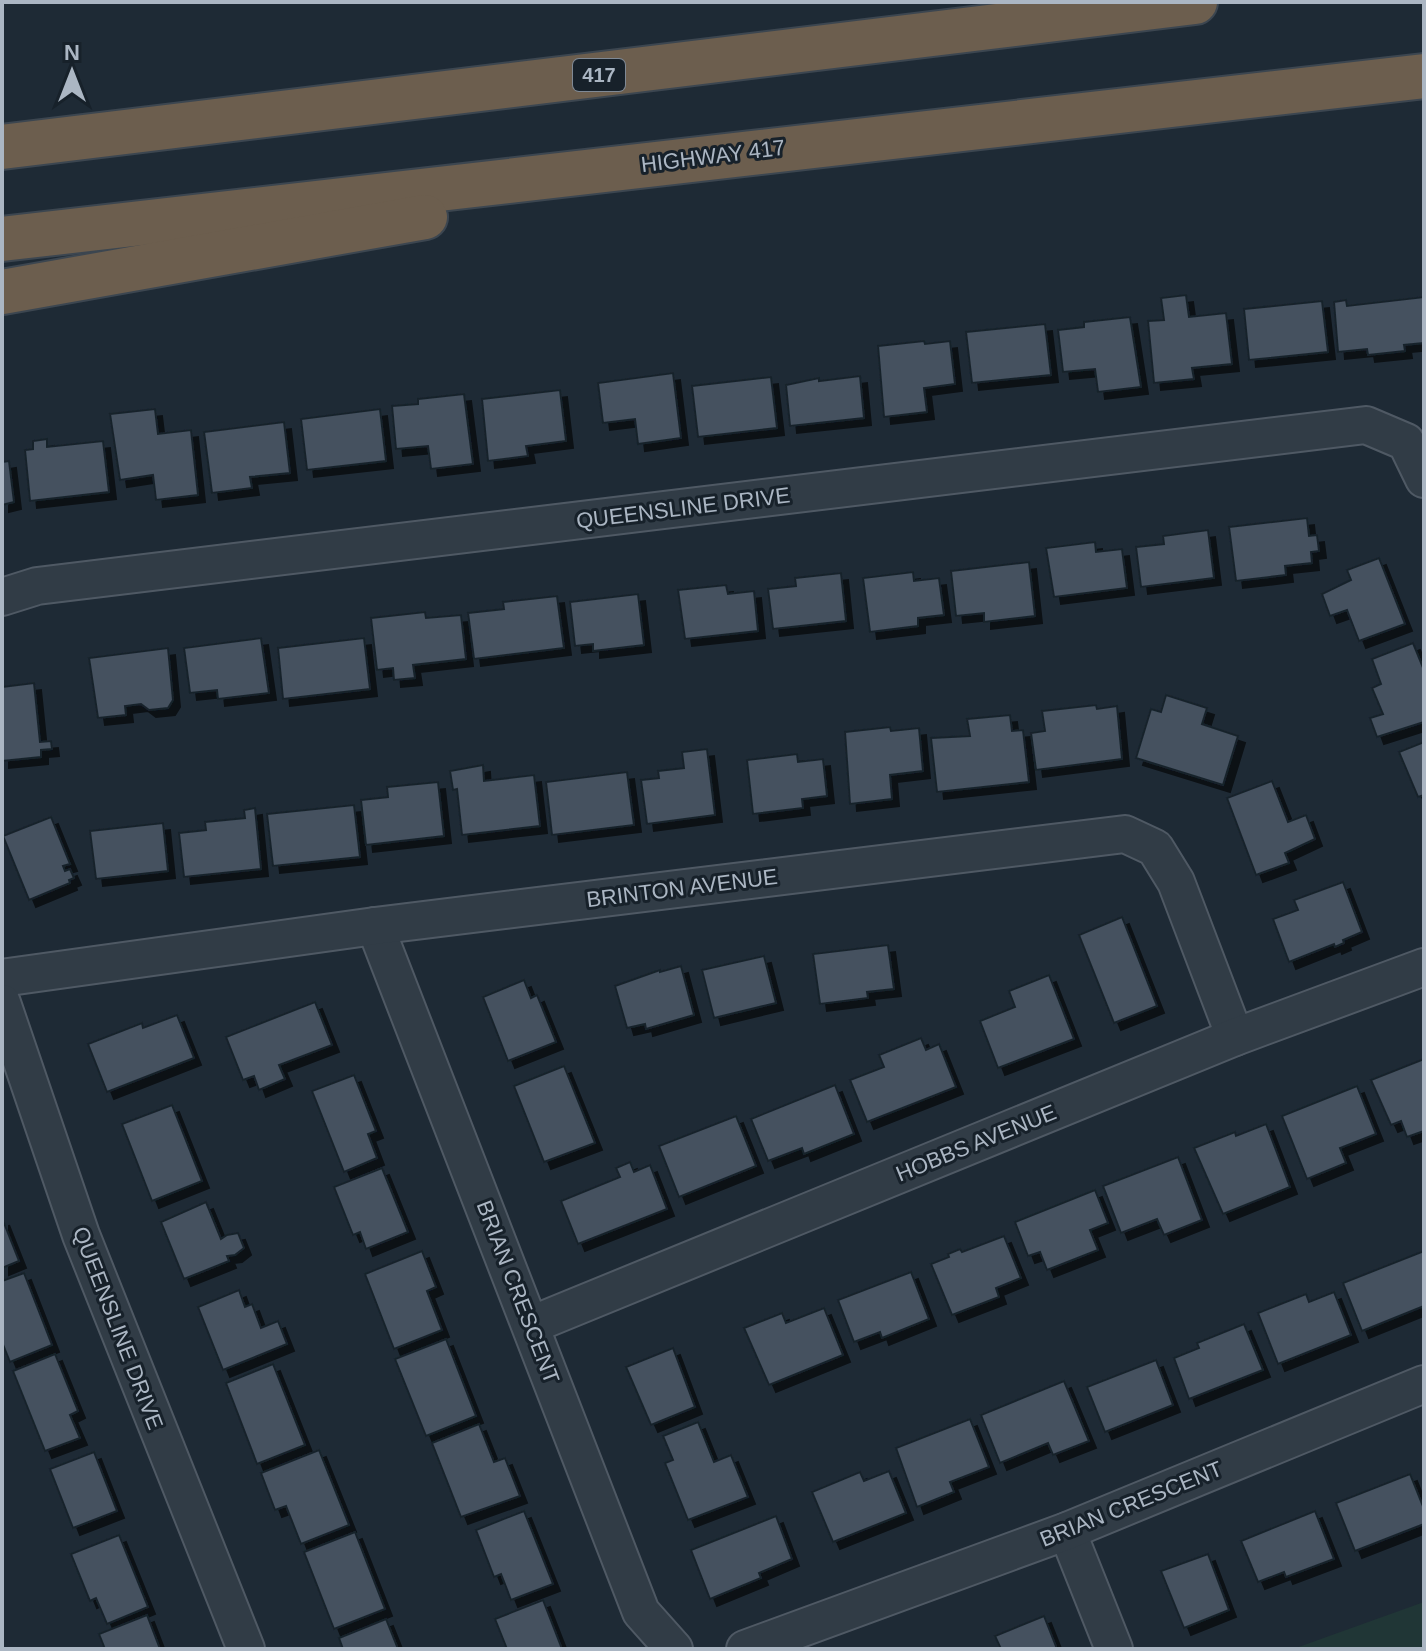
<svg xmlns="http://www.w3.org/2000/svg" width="1426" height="1651" font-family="Helvetica,sans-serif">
	<defs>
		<filter id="shadow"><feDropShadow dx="7" dy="7" stdDeviation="0" flood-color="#0009"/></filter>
	</defs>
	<rect width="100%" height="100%" fill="#1e2a35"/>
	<polygon fill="#203636" points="1424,1602 1424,1649 1293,1649"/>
	<g fill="#44515f" stroke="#19232c" stroke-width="2" filter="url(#shadow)">
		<polygon points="1186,295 1189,317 1226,313 1232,364 1192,368 1194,379 1154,383 1148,321 1164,320 1161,298"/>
		<polygon points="1424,297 1424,343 1404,345 1405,351 1368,355 1367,349 1338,352 1334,302 1346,300 1347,306"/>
		<polygon points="1322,301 1328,352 1249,360 1244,309"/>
		<polygon points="1130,317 1141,387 1098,392 1095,369 1063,372 1058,330 1084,327 1084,322"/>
		<polygon points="1045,324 1051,375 972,383 966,332"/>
		<polygon points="924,341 925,344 950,341 955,384 924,388 927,412 884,417 878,346"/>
		<polygon points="673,373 681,438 638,444 635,419 603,423 598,383"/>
		<polygon points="860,376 864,418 790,426 786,385 819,378 819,381"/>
		<polygon points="771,377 777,428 698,437 692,386"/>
		<polygon points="560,390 566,441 526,446 528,456 488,461 482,399"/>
		<polygon points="464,394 473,464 431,469 428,446 396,449 392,406 418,404 418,399"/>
		<polygon points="155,409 158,434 191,430 198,495 156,500 153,475 120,480 110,414"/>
		<polygon points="380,409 386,461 307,470 301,419"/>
		<polygon points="284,422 290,473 250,477 252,488 212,493 204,432"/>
		<polygon points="47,439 47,447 103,441 109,492 30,501 25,450 33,449 33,441"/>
		<polygon points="9,461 14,502 2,505 2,462"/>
		<polygon points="1307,518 1309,536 1317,535 1319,551 1311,552 1312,563 1285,566 1286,575 1236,581 1229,527"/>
		<polygon points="1208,530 1214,578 1141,587 1136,547 1164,544 1163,536"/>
		<polygon points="1095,542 1096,552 1122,549 1127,588 1054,597 1046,548"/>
		<polygon points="1379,558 1405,624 1359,641 1347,610 1330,616 1322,594 1351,580 1347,570"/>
		<polygon points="1029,562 1035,616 984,622 984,613 956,616 951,571"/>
		<polygon points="913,572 914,581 939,578 944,615 918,618 918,626 870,632 863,578"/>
		<polygon points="841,573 846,621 773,629 768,589 796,586 795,578"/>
		<polygon points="726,585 728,594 754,591 758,631 685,639 678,590"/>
		<polygon points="638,594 644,645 593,651 593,644 575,646 570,602"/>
		<polygon points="557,596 564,648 474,659 468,613 504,609 503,602"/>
		<polygon points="425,612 426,618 461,615 466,659 413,665 415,678 394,680 393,668 377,670 371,618"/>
		<polygon points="261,638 269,693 218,699 217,690 190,693 184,648"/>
		<polygon points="364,638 370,689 283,699 278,648"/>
		<polygon points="1413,643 1424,670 1424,722 1377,737 1370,718 1383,714 1372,688 1381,684 1372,659"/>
		<polygon points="168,648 173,700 168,708 149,710 141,704 125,706 126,715 98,718 89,658"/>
		<polygon points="34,683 40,742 51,741 52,749 41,750 41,757 2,761 2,687"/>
		<polygon points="1166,695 1207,708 1202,724 1238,736 1223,785 1136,758 1151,709 1161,712"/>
		<polygon points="1096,705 1097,709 1117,706 1122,759 1036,770 1031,733 1045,731 1042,711"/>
		<polygon points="1010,715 1012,731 1023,730 1029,782 937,792 931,738 970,736 967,719"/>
		<polygon points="890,727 891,731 919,728 923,771 890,775 892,799 850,804 845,732"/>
		<polygon points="1424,742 1424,795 1418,797 1399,752"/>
		<polygon points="707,749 715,815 647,824 641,780 659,778 658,771 684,768 682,752"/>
		<polygon points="797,754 798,762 823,759 827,796 802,799 803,808 753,814 747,760"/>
		<polygon points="483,765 484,781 534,775 540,826 462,835 457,789 453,790 450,771"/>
		<polygon points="627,772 634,825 552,835 546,782"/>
		<polygon points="1272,781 1288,822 1306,815 1315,839 1285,853 1289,863 1256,875 1227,798"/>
		<polygon points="438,782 444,836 366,845 361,800 388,797 387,787"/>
		<polygon points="354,805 360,857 273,866 267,814"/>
		<polygon points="255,808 261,869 184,877 179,833 206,830 205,822 245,818 244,810"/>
		<polygon points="51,817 70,864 63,866 65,871 70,869 74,878 69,880 70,883 29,900 3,836"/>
		<polygon points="163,823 168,871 96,879 90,831"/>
		<polygon points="1343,882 1362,932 1343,940 1344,943 1335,947 1334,944 1289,962 1273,919 1298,910 1294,900"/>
		<polygon points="1122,917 1157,1006 1114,1023 1079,935"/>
		<polygon points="888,945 894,989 867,992 868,998 820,1004 813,954"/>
		<polygon points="764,956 776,1003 714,1018 702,970"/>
		<polygon points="681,966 694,1015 646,1029 645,1024 627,1028 615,986 660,970 660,972"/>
		<polygon points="1049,975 1074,1039 998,1068 980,1021 1015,1007 1009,991"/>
		<polygon points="524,980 531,998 537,995 556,1042 508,1061 483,997"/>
		<polygon points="315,1002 332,1045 279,1065 285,1079 259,1090 254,1076 243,1080 226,1037"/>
		<polygon points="177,1015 194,1058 107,1092 88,1044 142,1023 143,1028"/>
		<polygon points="921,1038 926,1050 939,1044 956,1087 867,1122 850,1080 884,1067 879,1055"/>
		<polygon points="1424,1059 1424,1131 1407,1137 1401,1121 1391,1125 1371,1080"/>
		<polygon points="564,1066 595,1143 544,1162 514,1086"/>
		<polygon points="354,1075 376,1131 368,1134 377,1158 344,1172 312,1091"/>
		<polygon points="835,1085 854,1134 804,1154 802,1148 768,1161 751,1119"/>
		<polygon points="1357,1086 1376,1134 1340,1148 1346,1163 1307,1179 1282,1116"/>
		<polygon points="172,1105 202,1181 152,1201 122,1124"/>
		<polygon points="736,1116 756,1166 679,1197 659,1146"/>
		<polygon points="1266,1124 1290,1187 1223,1214 1194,1148 1235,1132 1236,1136"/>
		<polygon points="1178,1157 1202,1220 1164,1235 1157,1219 1121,1233 1103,1186"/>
		<polygon points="630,1162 634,1172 650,1165 667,1209 578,1244 561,1201 620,1177 616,1168"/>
		<polygon points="382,1168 408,1232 366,1249 360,1232 353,1235 334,1187"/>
		<polygon points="1095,1190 1108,1223 1090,1230 1098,1250 1047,1270 1040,1252 1028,1256 1015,1222"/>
		<polygon points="206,1202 221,1239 227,1235 238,1233 244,1248 235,1255 227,1256 229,1261 184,1279 161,1222"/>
		<polygon points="2,1218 19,1261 2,1268"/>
		<polygon points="1004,1236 1021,1278 996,1288 999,1297 952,1315 931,1264 949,1257 948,1254 960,1249 962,1252"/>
		<polygon points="422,1251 436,1287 427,1291 442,1330 394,1349 365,1274"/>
		<polygon points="1424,1251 1424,1306 1362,1331 1343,1283"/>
		<polygon points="911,1272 929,1319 882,1338 880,1332 854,1342 838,1300"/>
		<polygon points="24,1273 52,1345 10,1362 2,1342 2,1281"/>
		<polygon points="239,1290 245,1307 252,1304 261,1328 278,1321 287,1344 223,1370 198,1307"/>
		<polygon points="1334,1292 1351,1335 1278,1364 1258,1313 1306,1294 1309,1302"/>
		<polygon points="824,1308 843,1355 769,1385 744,1328 782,1313 786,1323"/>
		<polygon points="1244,1324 1263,1370 1189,1399 1174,1358 1199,1348 1197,1343"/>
		<polygon points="446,1339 476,1416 426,1436 395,1359"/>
		<polygon points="673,1348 695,1407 651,1425 626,1367"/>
		<polygon points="55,1354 78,1411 70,1415 80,1438 45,1451 13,1371"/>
		<polygon points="1156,1360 1173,1405 1105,1432 1087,1387"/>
		<polygon points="273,1364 305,1445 257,1464 226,1383"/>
		<polygon points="1064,1381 1089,1441 1053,1455 1048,1443 1000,1463 981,1415"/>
		<polygon points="970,1419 989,1467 950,1482 954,1492 917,1507 896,1448"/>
		<polygon points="698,1422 714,1462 731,1455 748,1497 688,1520 665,1463 673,1460 663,1436"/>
		<polygon points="479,1424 494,1462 505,1458 520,1496 461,1517 432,1443"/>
		<polygon points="319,1450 349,1525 301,1544 286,1506 275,1510 261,1473"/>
		<polygon points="94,1452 117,1511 73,1528 50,1469"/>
		<polygon points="889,1471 906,1513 833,1542 812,1492 860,1472 864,1481"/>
		<polygon points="1410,1474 1424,1509 1424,1524 1355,1551 1336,1503"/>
		<polygon points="524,1511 553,1584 511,1600 501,1574 494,1577 476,1530"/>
		<polygon points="1315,1511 1334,1559 1286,1577 1284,1572 1258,1582 1241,1541"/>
		<polygon points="776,1516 792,1559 759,1573 761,1578 710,1599 691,1550"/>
		<polygon points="355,1532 385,1609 334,1629 304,1552"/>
		<polygon points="119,1535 148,1607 107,1624 96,1598 90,1601 71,1554"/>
		<polygon points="1208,1554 1229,1610 1184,1628 1161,1571"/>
		<polygon points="543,1600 562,1649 507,1649 495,1619"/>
		<polygon points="147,1615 160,1649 105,1649 99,1634"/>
		<polygon points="1044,1616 1057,1649 1001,1649 995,1636"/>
		<polygon points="386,1619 398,1649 343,1649 339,1638"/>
	</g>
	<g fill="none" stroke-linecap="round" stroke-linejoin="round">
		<defs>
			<g id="minor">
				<polyline points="2,597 37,586 1366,425 1406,442 1424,479"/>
				<polyline points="375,926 641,1612 674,1649"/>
				<polyline points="2,978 375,926 1125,834 1155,848 1176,882 1235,1037"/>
				<polyline points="2,1003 81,1235 246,1649"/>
				<polyline points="531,1325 1235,1037 1424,967"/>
				<polyline points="1067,1531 1114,1649"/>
				<polyline points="745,1649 1067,1531 1424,1384"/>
			</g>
			<g id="motorway">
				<polyline points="2,147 1195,2"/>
				<polyline points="2,239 1424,76"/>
				<polyline points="2,292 425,217"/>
			</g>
		</defs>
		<use href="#minor" stroke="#4f5964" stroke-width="40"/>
		<use href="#motorway" stroke="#3c4650" stroke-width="48"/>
		<use href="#minor" stroke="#313c46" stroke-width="36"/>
		<use href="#motorway" stroke="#6c5e4e" stroke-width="44"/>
	</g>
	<g text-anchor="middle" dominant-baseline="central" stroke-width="6" stroke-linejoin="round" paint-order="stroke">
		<rect fill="#17212a" stroke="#7f8995" stroke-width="2" x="573" y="59" width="52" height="32" rx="6"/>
		<g font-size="20" font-weight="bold" fill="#abb6c3">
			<text x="599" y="75">417</text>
		</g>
		<g font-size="22" fill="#abb6c3" stroke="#17212a">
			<text transform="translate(713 156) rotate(-7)">HIGHWAY 417</text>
			<text transform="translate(683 508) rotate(-7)">QUEENSLINE DRIVE</text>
			<text transform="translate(682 888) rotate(-7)">BRINTON AVENUE</text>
			<text transform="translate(976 1143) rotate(-22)">HOBBS AVENUE</text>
			<text transform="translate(518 1292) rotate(69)">BRIAN CRESCENT</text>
			<text transform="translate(118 1328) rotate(69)">QUEENSLINE DRIVE</text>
			<text transform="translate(1131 1504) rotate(-22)">BRIAN CRESCENT</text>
		</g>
	</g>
	<rect width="1426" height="1651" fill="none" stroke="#abb6c3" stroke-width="8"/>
	<g transform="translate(72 72)" stroke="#17212a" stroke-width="6" paint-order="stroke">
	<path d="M0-6L14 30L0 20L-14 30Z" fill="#abb6c3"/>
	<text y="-12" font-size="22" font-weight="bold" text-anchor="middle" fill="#abb6c3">N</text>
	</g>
</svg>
